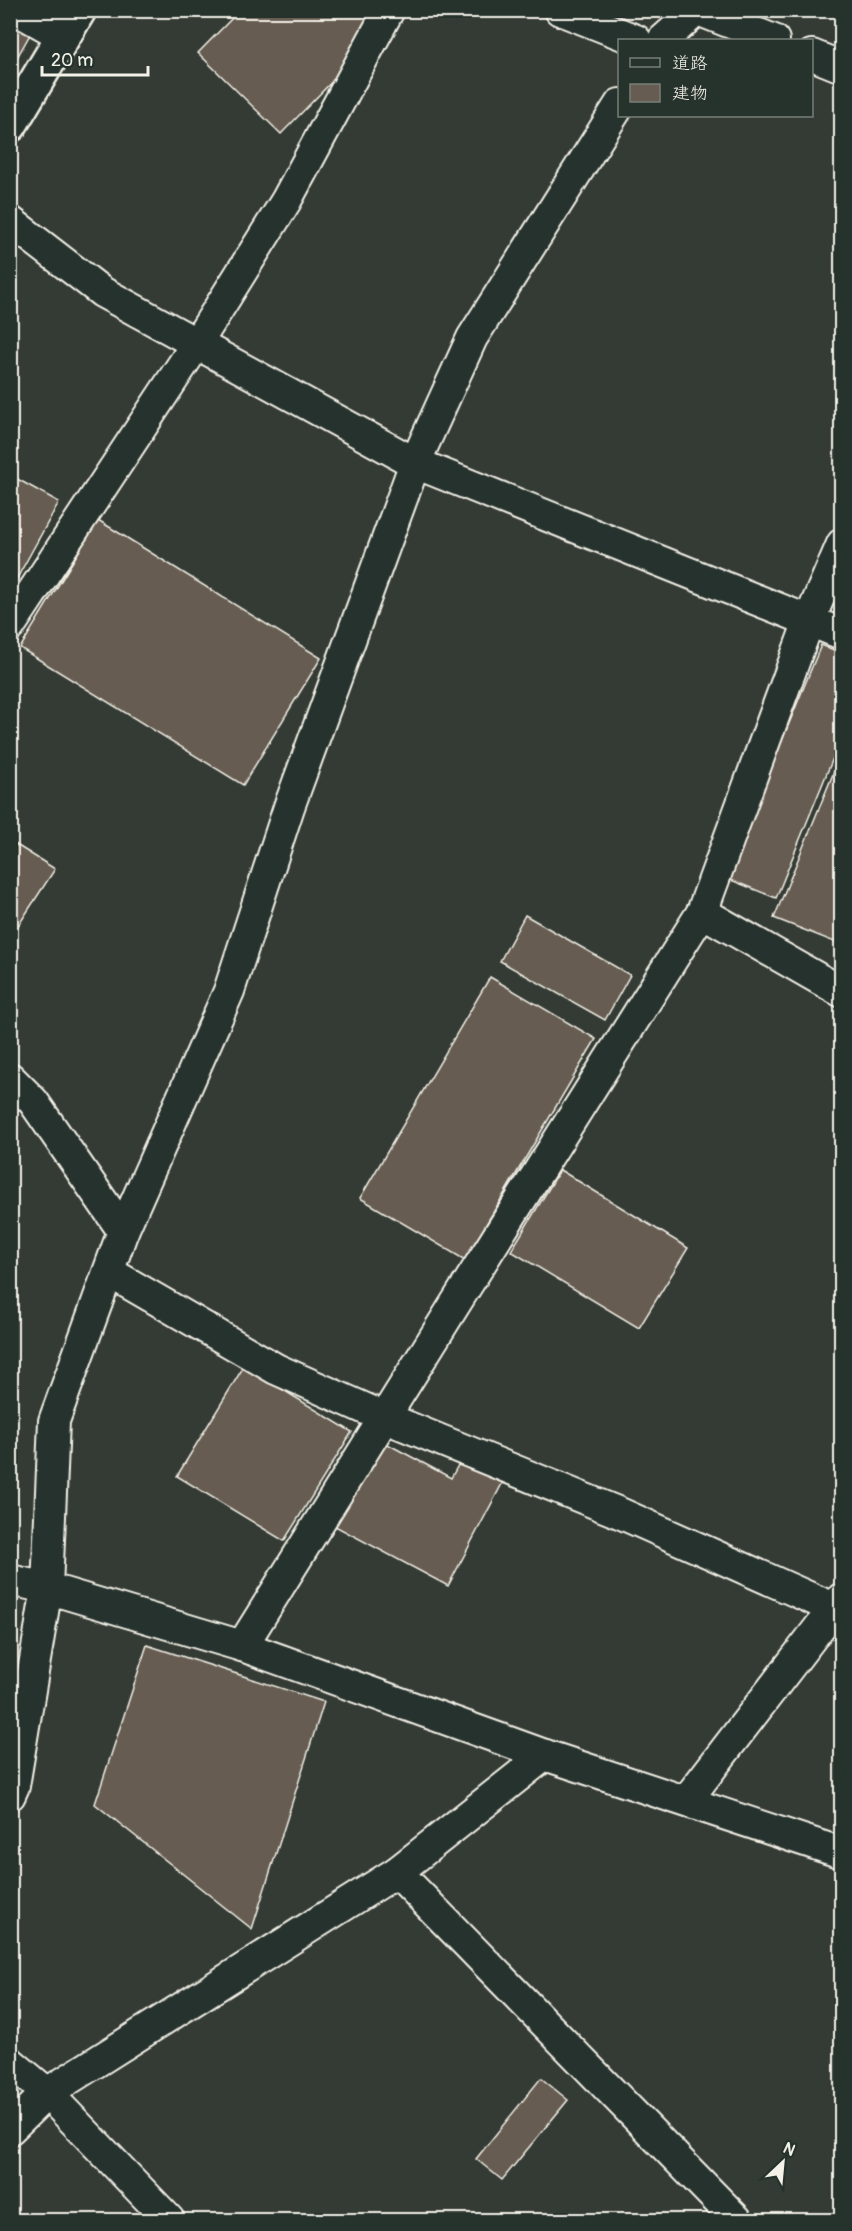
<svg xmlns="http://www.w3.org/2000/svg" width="852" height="2231" font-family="Pangolin,'Klee One',sans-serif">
	<rect width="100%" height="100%" fill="#333b34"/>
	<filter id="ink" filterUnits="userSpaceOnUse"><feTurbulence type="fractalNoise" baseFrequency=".0167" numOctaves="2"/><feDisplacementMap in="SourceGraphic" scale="12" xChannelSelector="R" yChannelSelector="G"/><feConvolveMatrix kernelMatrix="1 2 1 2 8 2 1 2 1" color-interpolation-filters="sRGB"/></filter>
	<g filter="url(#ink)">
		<g fill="#665c51" stroke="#f4f1e8" stroke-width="1.5">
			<polygon points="240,10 374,10 350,63 281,134 198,53"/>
			<polygon points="10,16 33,29 10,70"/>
			<polygon points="10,475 59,502 10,591"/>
			<polygon points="98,520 321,658 243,785 20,648"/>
			<polygon points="821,645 842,653 842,736 776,898 726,878"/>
			<polygon points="842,752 842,945 774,918"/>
			<polygon points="10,841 55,869 16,929 10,926"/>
			<polygon points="525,915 630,975 605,1020 500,961"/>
			<polygon points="490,977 596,1039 465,1260 360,1198"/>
			<polygon points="560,1170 688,1248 639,1328 511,1251"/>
			<polygon points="244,1366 352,1432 284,1541 177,1476"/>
			<polygon points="380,1440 451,1478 462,1458 504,1480 448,1586 335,1526"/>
			<polygon points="10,1615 17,1616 10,1663"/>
			<polygon points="147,1645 324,1702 252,1929 95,1804"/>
			<polygon points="541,2078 568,2100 502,2180 476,2159"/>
		</g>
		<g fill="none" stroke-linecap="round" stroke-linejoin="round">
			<defs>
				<g id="street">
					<polyline points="17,10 63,36"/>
					<polyline points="560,10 636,40"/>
					<polyline points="698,10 774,40"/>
					<polyline points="663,40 697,10"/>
					<polyline points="812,55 842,67"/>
					<polyline points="10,221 102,292 415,463 842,634"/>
					<polyline points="10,626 197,343 286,201 389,10"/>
					<polyline points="702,912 842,992"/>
					<polyline points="10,1078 33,1101 123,1231"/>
					<polyline points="109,1272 276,1369 386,1418 622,1514 842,1612"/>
					<polyline points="10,1580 47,1588 242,1646 545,1755 842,1853"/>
					<polyline points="242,1646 457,1301 702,912 809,621 842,544"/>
					<polyline points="10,1795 14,1786 47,1588 54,1421 123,1231 229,991 289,807 415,463 472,338 620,104"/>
					<polyline points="686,1801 842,1598"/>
					<polyline points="397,1872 737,2220"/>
					<polyline points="10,2062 47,2093 169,2220"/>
					<polyline points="10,2129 47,2093 397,1872 545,1755"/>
				</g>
				<polyline id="secondary" points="10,125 79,10"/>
			</defs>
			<use href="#street" stroke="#f4f1e8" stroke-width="34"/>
			<use href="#secondary" stroke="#f4f1e8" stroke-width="38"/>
			<use href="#street" stroke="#26332d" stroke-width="30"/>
			<use href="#secondary" stroke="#26332d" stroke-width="33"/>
		</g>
	</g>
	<rect width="852" height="2231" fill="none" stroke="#26332d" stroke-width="36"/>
	<rect x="18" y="18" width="816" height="2195" fill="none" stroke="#f4f1e8" stroke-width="2" filter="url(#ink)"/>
	<rect x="618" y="39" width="195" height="78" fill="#26332d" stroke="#787f78" stroke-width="1.5"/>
	<rect x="630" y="58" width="30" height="9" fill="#26332d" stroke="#787f78" stroke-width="1.5"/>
	<text x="672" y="69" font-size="18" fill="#f4f1e8">道路</text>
	<rect x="630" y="84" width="30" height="18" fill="#665c51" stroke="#787f78" stroke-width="1.5"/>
	<text x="672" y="99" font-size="18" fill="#f4f1e8">建物</text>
	<g transform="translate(783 2162) rotate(26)" stroke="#26332d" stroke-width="4.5" paint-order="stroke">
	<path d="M0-4.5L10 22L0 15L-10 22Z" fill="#f4f1e8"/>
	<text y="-9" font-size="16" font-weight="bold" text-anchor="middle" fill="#f4f1e8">N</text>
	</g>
	<path d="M42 66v9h106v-9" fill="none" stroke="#f4f1e8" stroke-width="3"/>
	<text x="51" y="66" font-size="18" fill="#f4f1e8" stroke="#26332d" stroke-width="4.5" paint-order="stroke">20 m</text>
</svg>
